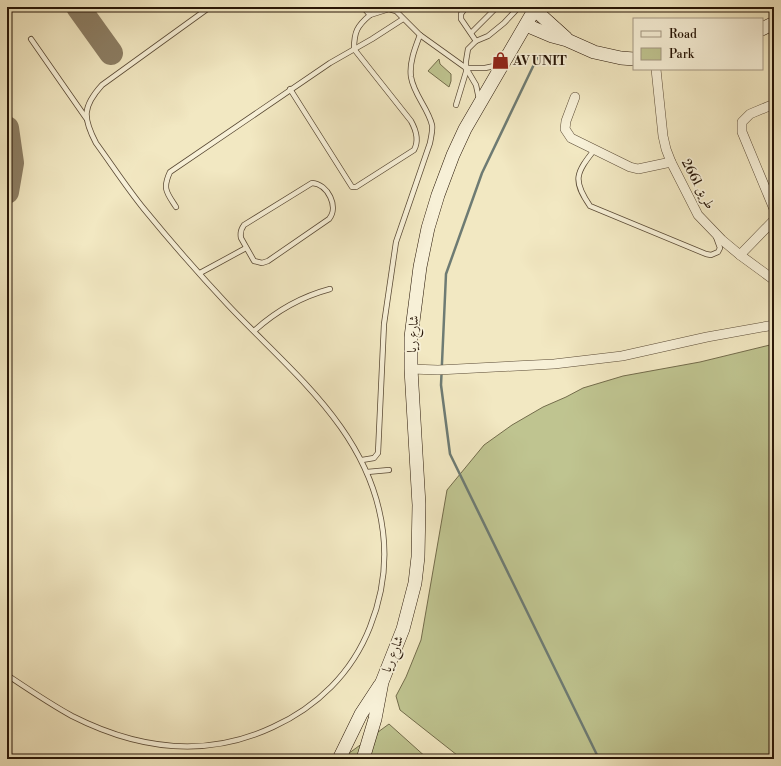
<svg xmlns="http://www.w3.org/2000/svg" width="781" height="766" font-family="'Libre Bodoni',Amiri,serif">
	<rect width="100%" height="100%" fill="#f2e8c2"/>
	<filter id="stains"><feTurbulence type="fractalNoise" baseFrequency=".005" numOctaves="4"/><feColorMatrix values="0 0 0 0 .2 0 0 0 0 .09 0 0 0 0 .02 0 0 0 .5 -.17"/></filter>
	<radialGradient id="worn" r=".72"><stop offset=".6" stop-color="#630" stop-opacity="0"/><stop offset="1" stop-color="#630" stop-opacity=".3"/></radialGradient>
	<g fill="#bfc490" stroke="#736c4b">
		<polygon points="439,59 440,64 451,74 451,81 449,87 428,71"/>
		<polygon points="774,344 774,759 462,759 400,710 396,696 406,677 421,640 447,490 484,445 512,425 543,407 566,397 583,388 623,376 700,362"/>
		<polygon points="389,724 428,759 341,759"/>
	</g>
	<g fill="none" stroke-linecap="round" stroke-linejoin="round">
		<polyline stroke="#6e7b73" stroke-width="2.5" points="538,56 482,173 446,274 441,385 450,454 599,759"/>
		<g stroke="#8c7e64" stroke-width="24">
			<polyline points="78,7 111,53"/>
			<polyline points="7,128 12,163 7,192"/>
		</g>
		<defs>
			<g id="lane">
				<polyline points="363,7 370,15 389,9 396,11 420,35 466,68 476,85 479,99"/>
				<polyline points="466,7 461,14 461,19 476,41"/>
				<polyline points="471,33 497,7"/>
				<polyline points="31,39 86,118"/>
				<polyline points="466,68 485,68 499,65"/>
				<path d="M 290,89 L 352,187 L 356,187 L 414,150 C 419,141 416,130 411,121 L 354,49 C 354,32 357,26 370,15"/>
				<polyline points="456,105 466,72 466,61 468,49 476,41 488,36 504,23 519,7"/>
				<path d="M 595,149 C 576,173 572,180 590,206 L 706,254 L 711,255 L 718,252 L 720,248 L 716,237"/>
				<path d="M 312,183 C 328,184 339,207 329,219 L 268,261 L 262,263 L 254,261 L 241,238 C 240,233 241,229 244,225 Z"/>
				<path d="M 176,207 C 167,193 162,189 170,172 L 330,63 L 372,39 L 403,19"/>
				<polyline points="200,273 246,248"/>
				<path d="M 254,331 C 276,311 300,297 330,289"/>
				<path d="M 362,460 L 374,458 L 378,453 L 384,324 L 396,242 L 430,143 C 431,137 433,130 432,125 C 428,108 414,95 411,77 C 409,63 415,48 420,35"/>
				<polyline points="367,472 389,470"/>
				<path d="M 7,675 C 28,689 50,704 72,716 C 137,749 205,759 273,727 C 317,707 352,673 370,627 C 382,597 387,565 383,532 C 371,432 293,374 228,305 C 199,274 171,242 144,209 C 127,188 112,165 96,143 C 83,118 82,107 102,85 L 210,7"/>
			</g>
			<g id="street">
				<polyline points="656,69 663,136 666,149 671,162 698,215 722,240 740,255 774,280"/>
				<polyline points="575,97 566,121 565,129 571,138 630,167 638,169 671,162"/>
				<polyline points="774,104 750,114 742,122 742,132 774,209"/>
				<polyline points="740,255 774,220"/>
				<polyline points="411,369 438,370 554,364 622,356 707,337 774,325"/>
			</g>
			<g id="secondary">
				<polyline points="535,10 566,38"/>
				<polyline points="526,25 552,36 567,40 594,52 621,58 634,59"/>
				<polyline points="762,29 774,23"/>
				<polyline points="339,759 361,714 380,685"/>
				<polyline points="363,759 375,719 382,682 403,629 415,583 418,557 419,505 411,369 411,337 420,267 428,228 438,195 453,155 465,129 536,7"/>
			</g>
		</defs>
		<use href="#lane" stroke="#5a4a35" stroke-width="6"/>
		<use href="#street" stroke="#5a4a35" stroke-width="10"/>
		<use href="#secondary" stroke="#271506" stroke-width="14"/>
		<use href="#lane" stroke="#f7f0d7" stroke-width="4.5"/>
		<use href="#street" stroke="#f7f0d7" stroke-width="9"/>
		<use href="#secondary" stroke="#f7f0d7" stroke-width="13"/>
	</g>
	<defs>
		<symbol id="shop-bare" viewBox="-9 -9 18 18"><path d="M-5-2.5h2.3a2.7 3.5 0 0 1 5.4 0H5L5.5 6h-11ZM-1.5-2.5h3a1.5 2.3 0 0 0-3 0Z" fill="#8f2418" stroke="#f7f0d7" stroke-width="2.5" paint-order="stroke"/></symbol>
	</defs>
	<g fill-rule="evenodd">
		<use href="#shop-bare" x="488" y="48" width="25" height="25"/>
	</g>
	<g text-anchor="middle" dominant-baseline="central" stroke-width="3.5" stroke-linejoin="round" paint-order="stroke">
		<g font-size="13" font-weight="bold" fill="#271506" stroke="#f7f0d7" text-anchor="start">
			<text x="513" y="61">AV UNIT</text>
		</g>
		<g font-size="13" fill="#271506" stroke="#f7f0d7">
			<text transform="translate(698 184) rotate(62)">طريق 2661</text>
			<text transform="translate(413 334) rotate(-86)">شارع ريا</text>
			<text transform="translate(393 654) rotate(-69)">شارع ريا</text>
		</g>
	</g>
	<rect width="781" height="766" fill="none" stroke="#f2e8c2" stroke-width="24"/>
	<rect x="8" y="8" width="765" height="750" fill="none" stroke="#271506" stroke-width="2"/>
	<rect x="12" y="12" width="757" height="742" fill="none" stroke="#271506"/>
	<rect x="633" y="18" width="130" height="52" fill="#f7f0d7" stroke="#a49883"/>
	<rect x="641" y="31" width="20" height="6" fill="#f7f0d7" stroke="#a49883"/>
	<text x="669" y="38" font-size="12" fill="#271506">Road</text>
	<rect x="641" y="48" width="20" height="12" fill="#bfc490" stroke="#a49883"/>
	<text x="669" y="58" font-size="12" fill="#271506">Park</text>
	<rect width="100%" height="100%" filter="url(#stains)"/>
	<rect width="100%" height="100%" fill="url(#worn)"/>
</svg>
